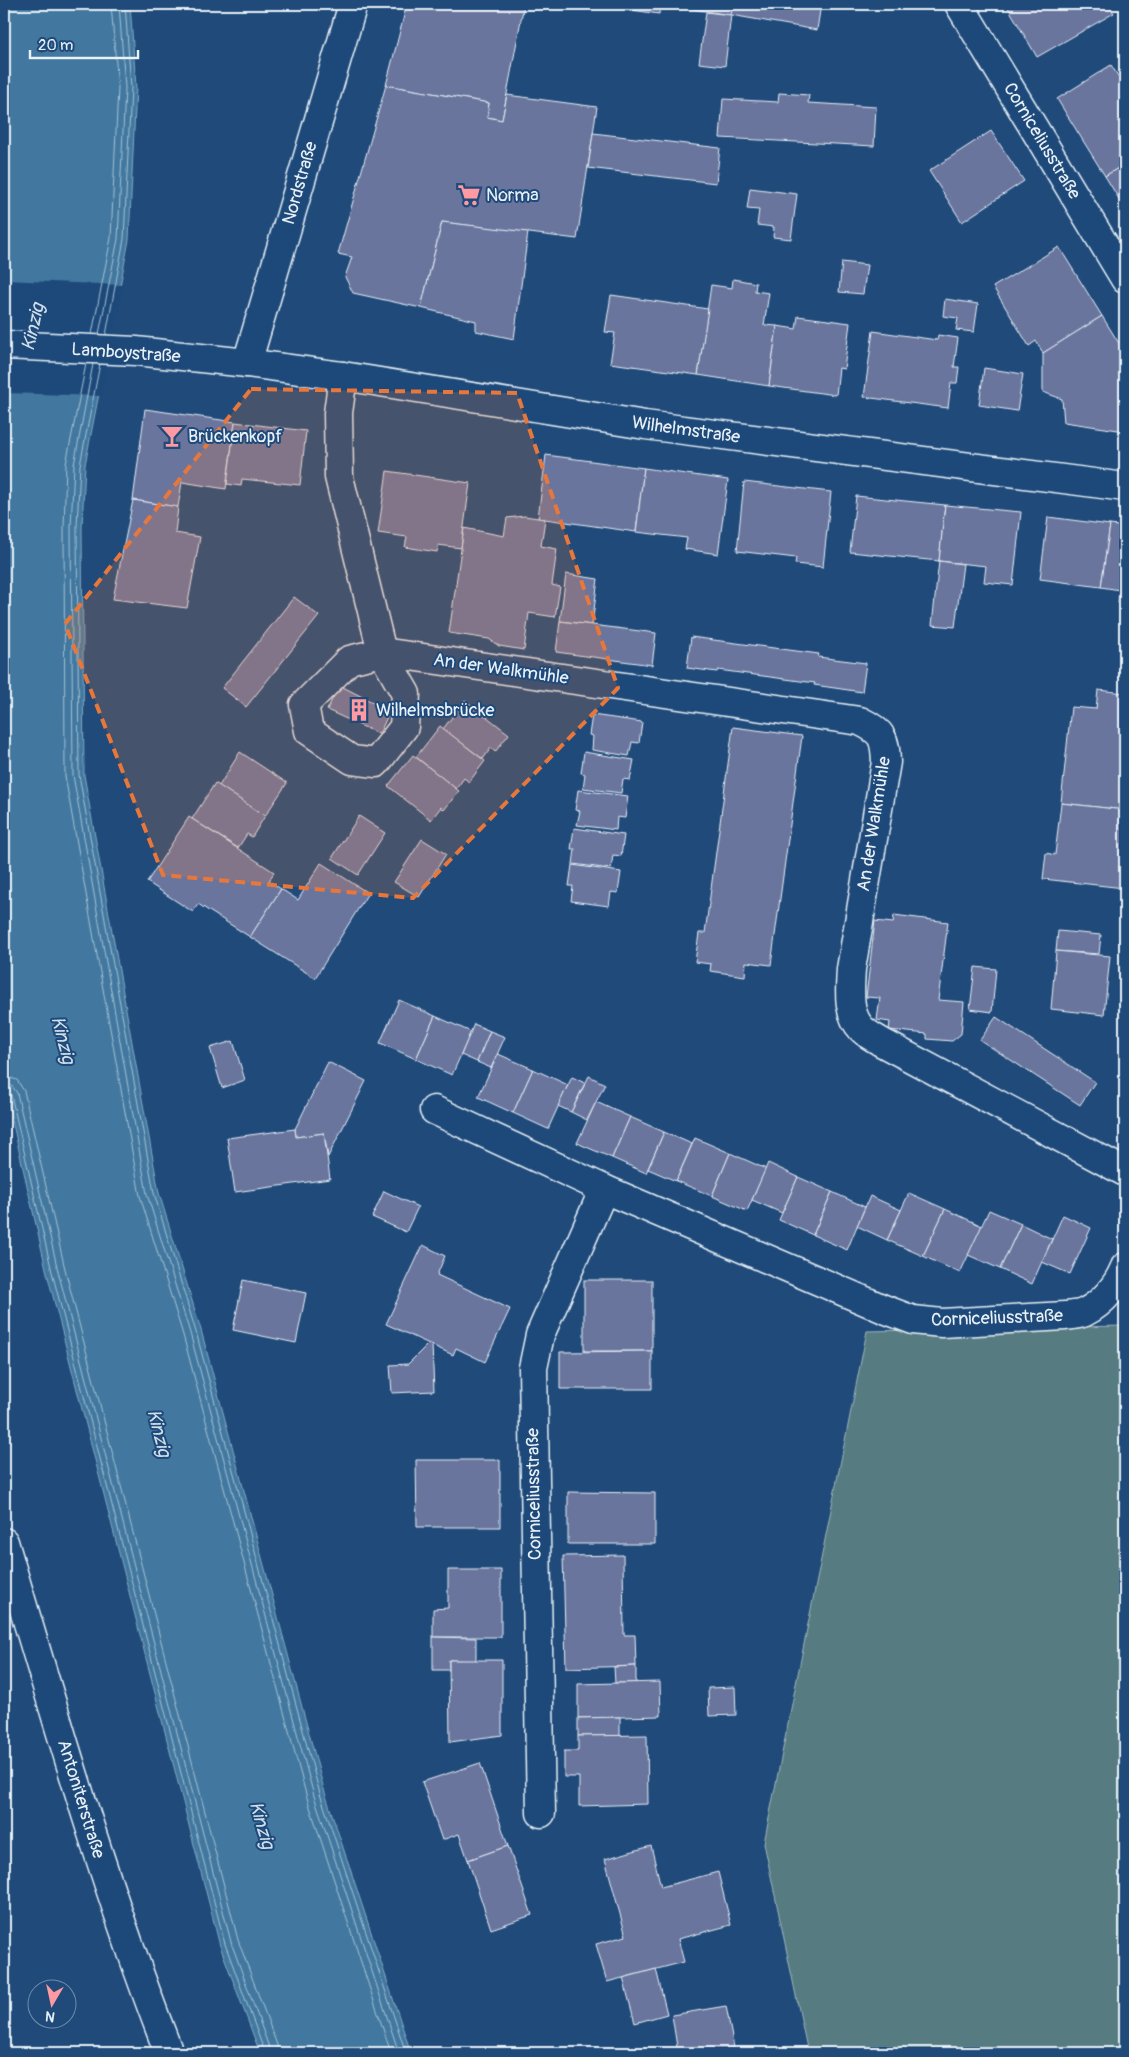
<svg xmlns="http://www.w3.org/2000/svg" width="1129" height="2057" font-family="Pangolin,sans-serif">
	<rect width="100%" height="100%" fill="#1f4a7a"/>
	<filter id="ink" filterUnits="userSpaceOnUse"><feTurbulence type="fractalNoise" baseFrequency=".02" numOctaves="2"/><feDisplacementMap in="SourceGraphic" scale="10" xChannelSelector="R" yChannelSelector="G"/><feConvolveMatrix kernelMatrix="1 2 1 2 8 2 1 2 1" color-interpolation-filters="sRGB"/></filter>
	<g filter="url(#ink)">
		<polygon fill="#577c81" stroke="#a0b6bc" points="1125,1326 1125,2053 808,2053 764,1843 867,1331"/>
		<polygon fill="#42789f" stroke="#84a8c3" points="4,4 130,4 136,87 129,240 85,465 82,527 84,775 159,1193 201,1330 325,1793 411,2053 260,2053 220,1946 47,1273 4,1085"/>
		<polygon fill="#1f4a7a" points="4,280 123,285 101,396 4,393"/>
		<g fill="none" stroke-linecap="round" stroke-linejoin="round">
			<g stroke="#a6c1d4" stroke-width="1">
				<polyline points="92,334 111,238 118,88 111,4"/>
				<polyline points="99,334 118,239 125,88 119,4"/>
				<polyline points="106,335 124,239 131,88 125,4"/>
				<polyline points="86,364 66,464 64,528 65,776 140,1196 183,1335 307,1798 391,2053"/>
				<polyline points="93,364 74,465 71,527 73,775 147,1194 190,1333 314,1796 399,2053"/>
				<polyline points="100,364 80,465 77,527 79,775 154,1193 196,1332 320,1794 406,2053"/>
				<polyline points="4,1076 17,1080 24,1091 65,1269 238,1940 277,2045 278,2053"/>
				<polyline points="4,1084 12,1086 17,1093 58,1271 231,1942 271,2053"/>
				<polyline points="4,1090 8,1091 11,1095 52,1272 225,1944 265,2053"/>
			</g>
		</g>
		<g fill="#6b749e" stroke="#e8f1f8">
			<polygon points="407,4 524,4 502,120 487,117 489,103 386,85"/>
			<polygon points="626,4 660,4 659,14 625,9"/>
			<polygon points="660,4 733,4 731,15"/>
			<polygon points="733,4 821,4 817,30 731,15"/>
			<polygon points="1006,4 1108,4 1114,13 1037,57"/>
			<polygon points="706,12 731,15 725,66 699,63"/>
			<polygon points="1111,65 1125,87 1125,164 1105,176 1057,99"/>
			<polygon points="386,85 489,103 487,117 502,120 507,95 597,107 577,239 442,222 421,308 353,293 345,277 352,257 338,254"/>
			<polygon points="779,93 809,95 808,103 876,107 874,146 720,138 723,99 778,102"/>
			<polygon points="991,131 1024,181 962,222 929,171"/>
			<polygon points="593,133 720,148 716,183 588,168"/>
			<polygon points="1125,164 1125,209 1105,176"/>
			<polygon points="750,188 797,194 791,239 773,237 774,227 757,225 759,210 747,209"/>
			<polygon points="442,222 528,232 514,339 476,331 476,321 421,308"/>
			<polygon points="1059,247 1102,316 1043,353 1036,341 1029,346 993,287"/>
			<polygon points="842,262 867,265 863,294 839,292"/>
			<polygon points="733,279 756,283 755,291 769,293 764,325 777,326 769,386 698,375 711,285 732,288"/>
			<polygon points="611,295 708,309 698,375 610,363 615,333 605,332"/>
			<polygon points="945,299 978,304 974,332 956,330 958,318 943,316"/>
			<polygon points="798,316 850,323 844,369 839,368 836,395 769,386 777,326 796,329"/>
			<polygon points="1102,316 1125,353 1125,431 1064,422 1062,399 1043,392 1043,353"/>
			<polygon points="873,331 937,340 938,335 958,338 954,367 959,367 957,383 951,383 948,408 864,397"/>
			<polygon points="984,368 1023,374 1017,411 979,405"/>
			<polygon points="145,409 235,422 226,489 182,482 178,507 133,500"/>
			<polygon points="235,422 306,431 300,485 242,479 241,486 227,484"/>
			<polygon points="546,455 644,468 636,532 538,518"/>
			<polygon points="644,468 728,480 718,554 685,549 687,538 636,532"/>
			<polygon points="387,471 470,483 461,548 438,545 437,552 405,547 407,537 378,533"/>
			<polygon points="744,482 831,492 823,567 795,564 796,558 737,551"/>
			<polygon points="856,496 945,505 939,561 850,552"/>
			<polygon points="133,500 178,507 175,533 200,537 187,608 113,599"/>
			<polygon points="945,505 1021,512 1013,585 984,582 986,566 939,561"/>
			<polygon points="524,516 545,519 541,546 557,549 552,585 560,587 555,617 529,613 524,650 499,646 489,639 449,633 464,528 504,536 507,518"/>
			<polygon points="1048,517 1110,525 1101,587 1040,579"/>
			<polygon points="1110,525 1125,527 1125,603 1118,603 1120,590 1101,587"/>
			<polygon points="939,561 963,564 955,627 932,625"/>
			<polygon points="566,574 598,579 592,625 560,621"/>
			<polygon points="294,597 319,616 246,707 222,688"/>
			<polygon points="560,621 656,633 652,665 556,652"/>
			<polygon points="691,637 819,654 818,657 866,663 862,692 814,685 815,683 718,670 717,672 687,668"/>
			<polygon points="339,685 390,711 379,734 327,710"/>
			<polygon points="1098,690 1125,693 1125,810 1061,803 1071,707 1096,709"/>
			<polygon points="465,700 509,734 495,752 491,748 483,759 443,729"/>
			<polygon points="592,715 642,722 639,743 632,742 629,756 592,750 593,736 589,735"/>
			<polygon points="440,726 485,761 469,782 464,778 456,789 416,757"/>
			<polygon points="733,727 802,736 771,965 746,962 745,976 710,971 711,964 695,962 699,933 705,933"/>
			<polygon points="240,752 287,783 265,816 219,786"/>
			<polygon points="584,752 634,760 630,780 623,779 621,793 583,788 585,774 581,773"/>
			<polygon points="413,755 459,791 444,810 441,807 431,820 388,786"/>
			<polygon points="215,783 265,816 252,837 247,834 238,848 192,819"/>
			<polygon points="578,790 628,796 625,818 617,817 616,830 577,825 580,811 575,810"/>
			<polygon points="1061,803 1125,810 1124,888 1043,879 1046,853 1055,855"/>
			<polygon points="359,816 385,833 358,875 332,858"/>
			<polygon points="189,817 274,872 269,881 281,889 250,937 198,904 193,912 147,882"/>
			<polygon points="574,828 624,835 621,856 613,855 611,869 573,864 575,849 571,849"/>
			<polygon points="422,839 446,854 419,897 394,882"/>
			<polygon points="321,863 368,893 315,978 250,937 281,889 298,900"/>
			<polygon points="572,865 621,872 618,893 611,892 609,906 571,901 573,886 569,886"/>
			<polygon points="894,915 948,922 938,1000 964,1002 961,1034 952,1041 927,1039 927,1034 889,1030 890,1022 877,1020 880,998 866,997 875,921 893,923"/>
			<polygon points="1058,931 1101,935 1099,954 1056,951"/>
			<polygon points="1056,951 1110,956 1104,1015 1051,1009"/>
			<polygon points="975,967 996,969 992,1012 970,1009"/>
			<polygon points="399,1000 435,1016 416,1059 380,1043"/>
			<polygon points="435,1016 471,1032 452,1075 416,1059"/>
			<polygon points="996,1017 1095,1082 1080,1105 980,1040"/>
			<polygon points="474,1024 490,1031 477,1062 461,1055"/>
			<polygon points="490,1031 505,1037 491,1068 477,1062"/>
			<polygon points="233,1041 245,1080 222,1088 210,1048"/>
			<polygon points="498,1054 533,1069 513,1113 478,1097"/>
			<polygon points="328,1062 366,1081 328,1157 324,1133 296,1137 295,1129"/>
			<polygon points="533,1069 568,1085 548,1129 513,1113"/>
			<polygon points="589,1076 605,1084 587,1120 571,1112"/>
			<polygon points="572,1077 585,1083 571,1112 558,1106"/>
			<polygon points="596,1102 630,1117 612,1158 577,1143"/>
			<polygon points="630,1117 664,1132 646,1173 612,1158"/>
			<polygon points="295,1129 296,1137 324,1133 330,1179 235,1192 227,1138"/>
			<polygon points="664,1132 692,1144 676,1181 648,1169"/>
			<polygon points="695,1138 730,1153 712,1196 676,1181"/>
			<polygon points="730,1153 766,1169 747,1211 712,1196"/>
			<polygon points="768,1163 798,1177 782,1213 752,1200"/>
			<polygon points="798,1177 832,1192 813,1235 779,1220"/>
			<polygon points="384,1191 418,1207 406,1232 372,1217"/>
			<polygon points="832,1192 865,1207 847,1250 813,1235"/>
			<polygon points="909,1193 945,1209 923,1256 887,1240"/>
			<polygon points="870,1196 901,1210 887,1240 857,1226"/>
			<polygon points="945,1209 982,1226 960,1273 923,1256"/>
			<polygon points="989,1210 1021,1224 1000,1269 968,1255"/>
			<polygon points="1063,1215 1091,1228 1070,1274 1042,1262"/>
			<polygon points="1021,1224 1052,1239 1032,1284 1000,1269"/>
			<polygon points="423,1245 445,1256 437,1275 510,1309 485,1362 456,1348 453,1355 386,1324"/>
			<polygon points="243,1280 306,1293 296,1343 233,1330"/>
			<rect x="584" y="1280" width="68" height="71"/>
			<polygon points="428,1344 432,1345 434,1391 392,1393 390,1365 408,1364"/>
			<polygon points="652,1351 652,1389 560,1389 560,1352"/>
			<polygon points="416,1460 500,1460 500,1527 417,1527"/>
			<polygon points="568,1492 655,1493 655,1544 568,1544"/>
			<polygon points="623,1555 624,1635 635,1635 636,1666 566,1668 563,1556"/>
			<polygon points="448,1570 501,1570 501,1637 433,1637 433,1609 448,1608"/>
			<polygon points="433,1637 476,1638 476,1661 449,1660 449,1670 433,1670"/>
			<polygon points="449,1660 502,1660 502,1735 450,1742"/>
			<polygon points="636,1666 636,1683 615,1683 614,1667"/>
			<polygon points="660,1682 661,1716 578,1718 578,1684"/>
			<polygon points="735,1687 736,1715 709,1716 708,1688"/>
			<polygon points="620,1717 620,1736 578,1736 578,1718"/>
			<polygon points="647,1735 648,1804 579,1806 579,1777 564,1777 564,1751 578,1751 578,1736"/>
			<polygon points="480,1763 508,1846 468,1860 459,1834 442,1840 422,1782"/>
			<polygon points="508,1846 532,1915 491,1929 468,1860"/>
			<polygon points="651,1846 661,1887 718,1872 731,1925 678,1939 684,1962 607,1982 596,1944 626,1936 605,1859"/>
			<polygon points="656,1969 667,2014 635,2023 623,1978"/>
			<polygon points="726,2006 735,2053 678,2053 672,2015"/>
		</g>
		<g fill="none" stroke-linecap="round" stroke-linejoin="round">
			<defs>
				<g id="street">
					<polyline points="959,4 1125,279"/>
					<path d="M 343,376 L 338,413 L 339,477 L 382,652 L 406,694 L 404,727 L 376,763 L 352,760 L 309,731 L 304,705 L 349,660 L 382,652 L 860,721 C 883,732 885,738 886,762 L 851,969 C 850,988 847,1013 861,1028 C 866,1034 875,1038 881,1042 L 1125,1172"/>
					<path d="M 434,1110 L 604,1189 L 884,1309 L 913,1320 L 942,1323 L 1065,1316 C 1071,1315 1080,1315 1085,1312 C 1103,1303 1118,1285 1125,1267"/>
					<polyline points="541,1813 533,1368 540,1335 604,1189"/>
				</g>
				<g id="secondary">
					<polyline points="4,345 136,351 247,363 343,376 645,425 1125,487"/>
					<polyline points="247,363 353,4"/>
					<path d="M 4,1542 C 55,1714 104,1886 169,2053"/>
				</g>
			</defs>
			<use href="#street" stroke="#e8f1f8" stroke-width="31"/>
			<use href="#secondary" stroke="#e8f1f8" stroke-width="31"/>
			<use href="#street" stroke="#1f4a7a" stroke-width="28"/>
			<use href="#secondary" stroke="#1f4a7a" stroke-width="28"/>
		</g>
	</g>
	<path fill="#e8773b" fill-opacity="0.2" stroke="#e8773b" stroke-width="4" stroke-dasharray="10 6" stroke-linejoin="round" d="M 251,389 L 517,393 L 618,688 L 413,898 L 163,875 L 65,624 Z"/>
	<defs>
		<symbol id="supermarket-bare" viewBox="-9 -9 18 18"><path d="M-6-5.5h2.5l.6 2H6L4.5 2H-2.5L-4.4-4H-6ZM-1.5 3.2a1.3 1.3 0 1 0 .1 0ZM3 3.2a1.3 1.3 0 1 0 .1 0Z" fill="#ff9aa2" stroke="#1f4a7a" stroke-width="2.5" paint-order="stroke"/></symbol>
		<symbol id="bar-bare" viewBox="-9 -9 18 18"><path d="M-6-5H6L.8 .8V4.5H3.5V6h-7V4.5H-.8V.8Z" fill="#ff9aa2" stroke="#1f4a7a" stroke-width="2.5" paint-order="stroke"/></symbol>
		<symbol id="building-bare" viewBox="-9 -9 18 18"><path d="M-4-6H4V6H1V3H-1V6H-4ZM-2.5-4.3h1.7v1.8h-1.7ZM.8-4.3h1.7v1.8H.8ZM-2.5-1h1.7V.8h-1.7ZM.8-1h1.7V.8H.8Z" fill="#ff9aa2" stroke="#1f4a7a" stroke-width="2.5" paint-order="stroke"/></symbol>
	</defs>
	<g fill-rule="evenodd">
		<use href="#supermarket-bare" x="453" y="179" width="32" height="32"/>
		<use href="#bar-bare" x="156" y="420" width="32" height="32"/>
		<use href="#building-bare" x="343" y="694" width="32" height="32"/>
	</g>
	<g text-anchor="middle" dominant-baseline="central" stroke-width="4" stroke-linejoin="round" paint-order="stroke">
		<g font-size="18" fill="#e8f1f8" stroke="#1f4a7a">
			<text transform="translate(1042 141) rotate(59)">Corniceliusstraße</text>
			<text transform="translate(300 183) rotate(-74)">Nordstraße</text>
			<text transform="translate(126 353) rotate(4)">Lamboystraße</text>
			<text transform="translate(686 430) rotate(8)">Wilhelmstraße</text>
			<text transform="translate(501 669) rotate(8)">An der Walkmühle</text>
			<text transform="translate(874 824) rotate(-81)">An der Walkmühle</text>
			<text transform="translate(997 1318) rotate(-2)">Corniceliusstraße</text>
			<text transform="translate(534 1494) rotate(-91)">Corniceliusstraße</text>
			<text transform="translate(81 1799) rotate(73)">Antoniterstraße</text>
		</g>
		<g font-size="18" fill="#e8f1f8" stroke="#1f4a7a" text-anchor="start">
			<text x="486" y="195">Norma</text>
			<text x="188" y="436">Brückenkopf</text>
			<text x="376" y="710">Wilhelmsbrücke</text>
		</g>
		<g font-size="19" font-style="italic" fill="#cfdfeb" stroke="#1f4a7a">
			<text transform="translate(33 327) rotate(-77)">Kinzig</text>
			<text transform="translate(63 1040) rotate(76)">Kinzig</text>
			<text transform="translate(159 1433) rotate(76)">Kinzig</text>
			<text transform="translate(262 1825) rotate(74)">Kinzig</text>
		</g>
	</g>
	<rect width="1129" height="2057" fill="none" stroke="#1f4a7a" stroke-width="20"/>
	<rect x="10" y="10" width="1109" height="2037" fill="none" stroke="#e8f1f8" stroke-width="2" filter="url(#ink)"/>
	<g transform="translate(52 2004) rotate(189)"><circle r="24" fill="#1f4a7a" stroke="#6f8dac"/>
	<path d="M0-4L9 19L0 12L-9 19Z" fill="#ff9aa2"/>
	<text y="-8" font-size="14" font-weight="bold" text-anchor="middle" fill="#e8f1f8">N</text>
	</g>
	<path d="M30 50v8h108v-8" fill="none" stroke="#e8f1f8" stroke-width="2.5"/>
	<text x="38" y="50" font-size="15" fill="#e8f1f8" stroke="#1f4a7a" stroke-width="4" paint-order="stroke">20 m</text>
</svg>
